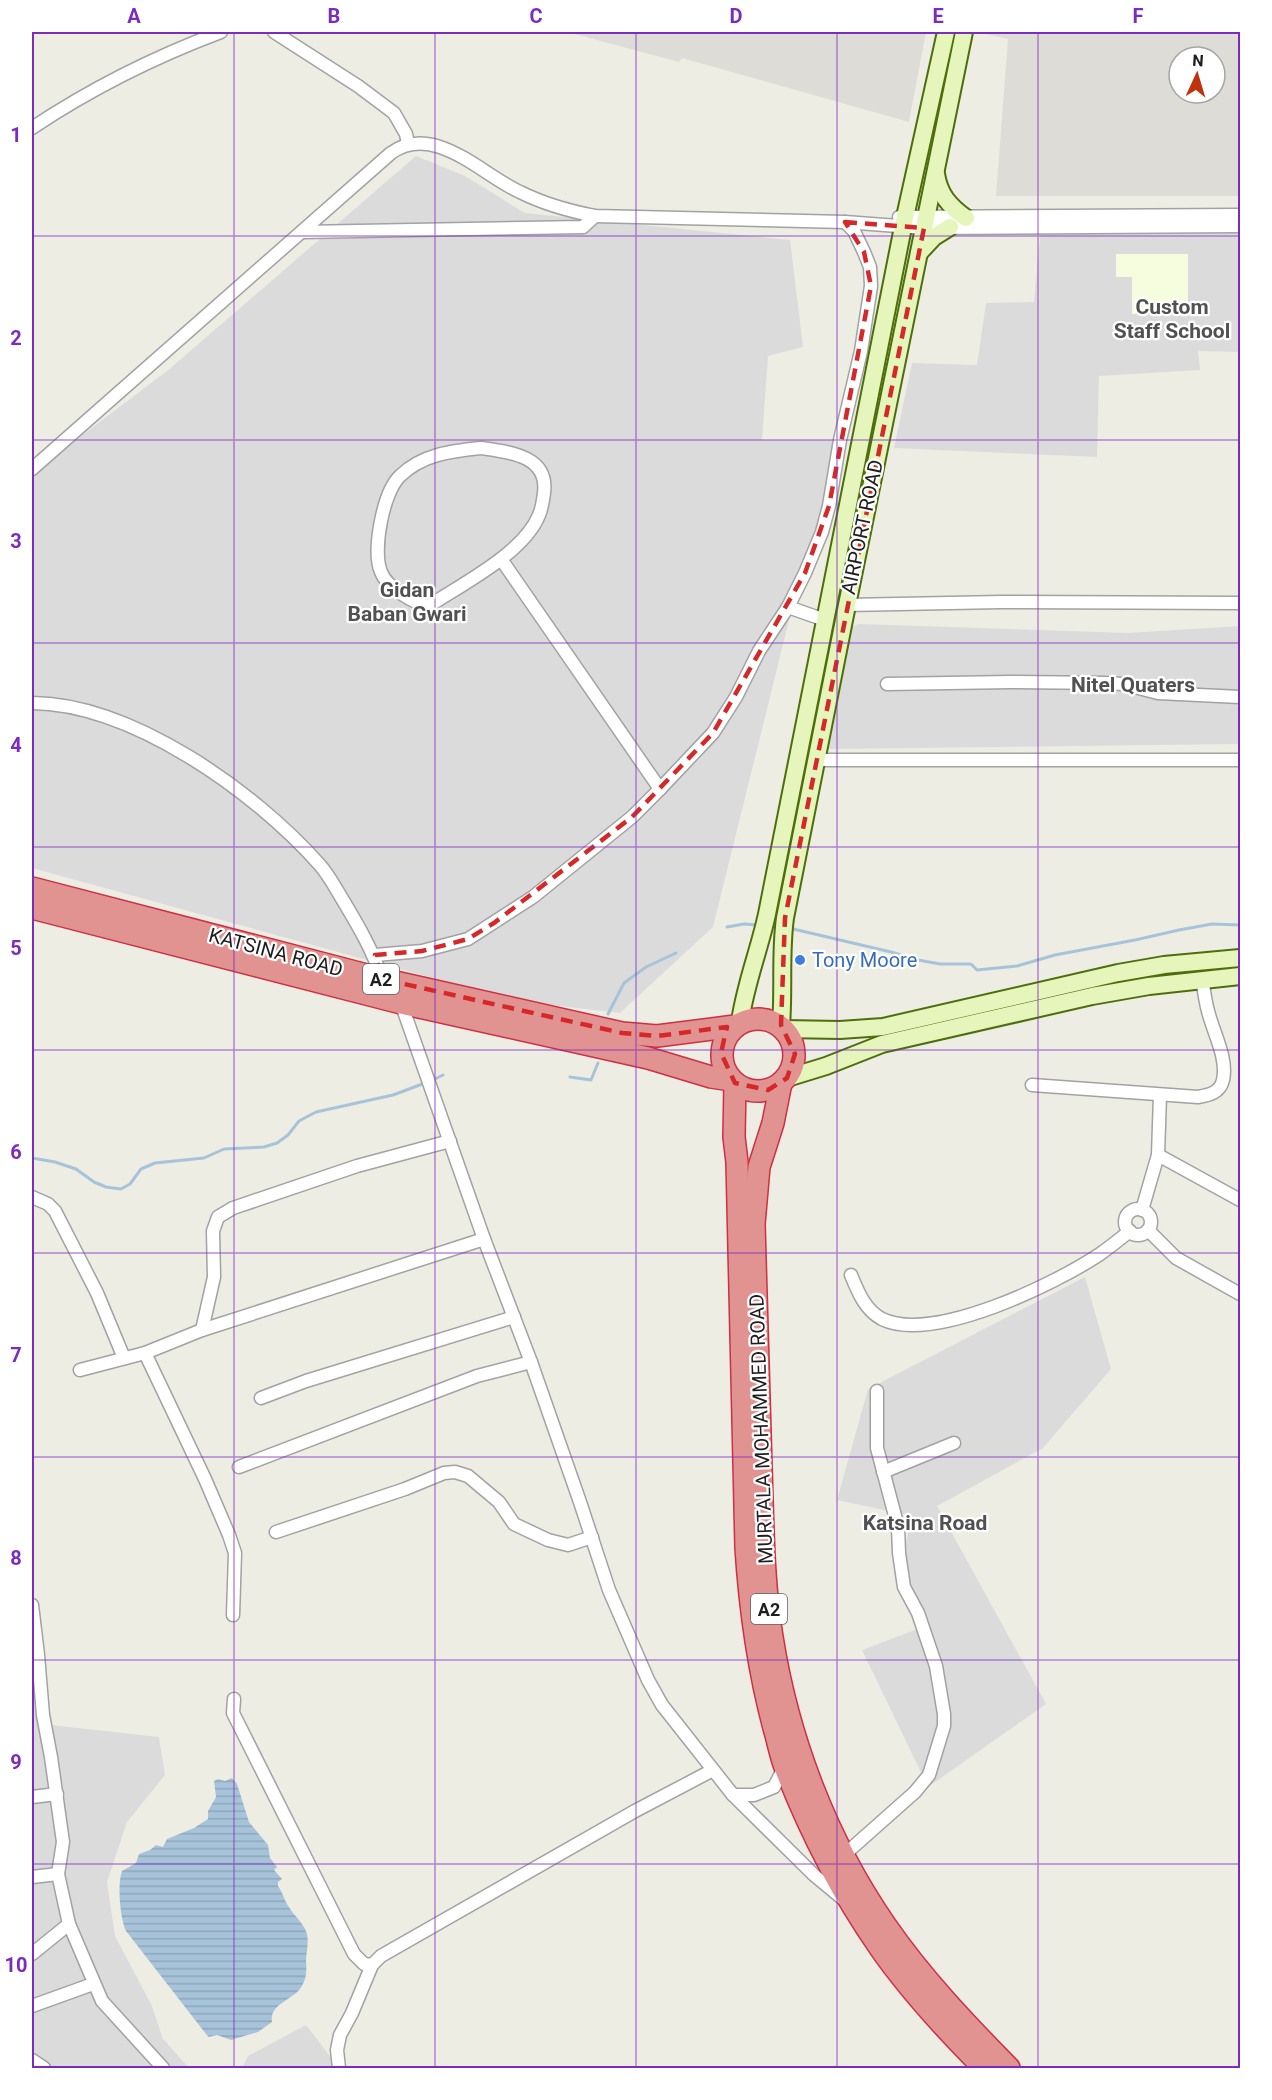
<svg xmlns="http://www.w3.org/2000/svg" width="1272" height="2100" font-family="Roboto,sans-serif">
	<defs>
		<pattern id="water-rules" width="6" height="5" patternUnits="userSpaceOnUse" patternTransform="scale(1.5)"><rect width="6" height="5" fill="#a7c3d9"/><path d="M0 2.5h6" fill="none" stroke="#8fa7ba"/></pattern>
	</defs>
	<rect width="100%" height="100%" fill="#eeede4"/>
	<g fill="#dcdbdb">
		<polygon points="416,156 465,176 525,213 790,240 803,347 768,356 762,440 834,440 814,561 792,608 713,927 620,1013 551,1005 447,982 32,868 32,478 56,455 167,371"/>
		<polygon points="1042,215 1240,219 1240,352 1198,351 1200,370 1099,376 1097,457 894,448 912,363 977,365 986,303 1034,302"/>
		<polygon points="859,624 1128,633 1240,626 1240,744 829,749 844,630"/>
		<polygon points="1085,1277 1111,1369 1043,1448 937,1506 1046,1704 928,1787 862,1650 928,1625 899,1572 912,1516 837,1500 868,1389"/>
		<polygon points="32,1640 42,1724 159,1737 165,1775 127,1822 107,1882 115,1936 152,2006 163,2039 189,2068 32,2068"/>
		<polygon points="306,2025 333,2060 345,2068 242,2068 248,2056"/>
	</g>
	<polygon fill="#f6fddf" points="1116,254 1188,254 1188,313 1132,314 1132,277 1116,277"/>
	<g fill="#dddcd6" fill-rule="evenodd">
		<polygon points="567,32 926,32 909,122 682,58 679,62"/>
		<path d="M 977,32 L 1240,32 L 1240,196 L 996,196 L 1008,39 ZM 1179,57 L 1215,57 L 1215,93 L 1179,93 Z"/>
	</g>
	<path fill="url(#water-rules)" d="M 232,1778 L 237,1784 L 249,1822 L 268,1845 L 270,1858 L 277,1867 L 274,1870 L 282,1879 L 278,1882 L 278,1886 C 283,1893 284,1900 289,1907 C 294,1916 304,1923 307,1934 C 309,1944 306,1953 306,1962 C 307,1972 306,1981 300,1989 C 290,2001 269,2005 272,2022 L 258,2032 L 231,2040 L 217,2035 L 209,2037 L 206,2034 L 126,1931 C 120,1918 117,1885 122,1871 L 136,1863 L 139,1854 L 150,1850 L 156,1845 L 163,1847 L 167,1839 L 194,1828 L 208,1819 L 208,1811 L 216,1797 L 214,1781 L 218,1779 L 225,1781 Z"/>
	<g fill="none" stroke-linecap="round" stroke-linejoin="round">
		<g stroke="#a7c3d9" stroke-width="3">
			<polyline points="727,927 744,924 758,925"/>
			<polyline points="789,928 891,952 918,960 940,964 971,964 977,970 1017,966 1055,955 1135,940 1179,930 1212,924 1240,925"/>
			<polyline points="608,1014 624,983 646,967 676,953"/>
			<polyline points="570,1077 591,1080 598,1063"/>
			<polyline points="431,1081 443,1075"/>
			<polyline points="32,1158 55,1162 76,1169 94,1182 106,1187 121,1189 130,1184 141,1169 155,1163 204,1158 224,1149 264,1147 277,1143 288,1135 299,1121 316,1112 393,1095 425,1083"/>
		</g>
		<defs>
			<g id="street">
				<polyline points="274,32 358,86 394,113 406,134 408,144"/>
				<path d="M 32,128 C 89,90 157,56 221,32"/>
				<polyline points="899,217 1240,215"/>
				<polyline points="302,232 583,227 595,216"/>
				<path d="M 481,448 C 508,452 549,455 544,493 C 543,500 542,509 539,515 C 524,553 462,584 429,606 C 414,603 387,588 381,572 C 372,551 383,492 400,476 C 422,454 452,451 481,448 Z"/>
				<path d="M 32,469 L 391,153 C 434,122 482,175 520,192 C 544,204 569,211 595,216 L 845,222 L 924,228 L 1240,226"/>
				<polyline points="501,559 660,789"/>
				<polyline points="847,605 1001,602 1240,603"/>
				<polyline points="788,607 825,620"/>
				<polyline points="887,684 1010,682 1105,683 1123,684 1158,693 1240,697"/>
				<path d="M 32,703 C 132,704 254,791 319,864 C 329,875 336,889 344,902 C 359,927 373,951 382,979"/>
				<polyline points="816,760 1240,760"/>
				<polyline points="375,955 422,951 468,939 533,897 632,817 660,789 713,733 736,697 759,651 788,607 805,573 822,532 829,506 840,440 861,351 871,286 870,267 864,252 854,231 845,222"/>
				<polyline points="401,1003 484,1239 531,1362 580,1502 609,1590 648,1680 662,1705 733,1795 814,1875 843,1899"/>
				<path d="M 1032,1085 L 1198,1097 C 1209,1095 1220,1093 1223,1080 C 1228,1058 1213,1032 1208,1011 C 1205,1001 1204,989 1202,979"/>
				<polyline points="1158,1155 1240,1200"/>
				<polyline points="32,1197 48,1204 55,1211 97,1293 124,1358"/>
				<circle cx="1138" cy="1222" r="13"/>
				<polyline points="1142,1210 1158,1155 1160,1095"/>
				<polyline points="1148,1230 1176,1258 1240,1294"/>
				<path d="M 851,1275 C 858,1292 865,1310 882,1319 C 933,1344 1057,1283 1100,1254 C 1110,1247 1120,1239 1130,1231"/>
				<polyline points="202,1330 214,1277 213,1231 218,1217 233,1208 357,1166 450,1141"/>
				<polyline points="145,1353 205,1479 229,1535 235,1553 233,1615"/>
				<polyline points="80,1370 145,1353 202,1330 484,1239"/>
				<polyline points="261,1398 306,1381 514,1317"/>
				<polyline points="239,1467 477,1376 531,1362"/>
				<polyline points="883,1472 954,1443"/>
				<polyline points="276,1532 405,1489 444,1473 455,1472 468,1476 499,1502 514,1524 548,1540 568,1545 592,1537"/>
				<polyline points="32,1605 38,1655 43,1715 51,1757 63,1842 58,1874 69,1924 102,2001 163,2068"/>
				<polyline points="234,1699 233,1713 354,1954 364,1964 372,1965"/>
				<polyline points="733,1795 754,1795 774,1787 785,1766"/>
				<polyline points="32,1797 57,1794"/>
				<polyline points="844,1855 915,1792 929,1775 944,1726 944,1714 936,1666 918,1613 904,1587 899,1553 898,1527 877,1448 877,1391"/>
				<polyline points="32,1877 58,1874"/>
				<polyline points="32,1954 69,1924"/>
				<polyline points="32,2006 93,1984"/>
				<polyline points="32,2060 44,2068"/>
				<polyline points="339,2068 337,2050 340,2035 352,2013 372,1965 381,1956 635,1811 713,1770"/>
			</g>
			<g id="secondary">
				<path d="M 936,174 C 939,194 949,206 966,218"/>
				<polyline points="919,253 934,237 950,227"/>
				<path d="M 740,1022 C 745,985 759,951 767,914 L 905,217 L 946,32"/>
				<path d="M 781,1025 C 784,989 780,954 785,918 L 847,605 L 964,32"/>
				<polyline points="784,1029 840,1030 883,1027 1118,973 1164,965 1240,958"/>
				<polyline points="787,1078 826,1066 882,1044 1092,996 1149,986 1240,976"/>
			</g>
			<g id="highway">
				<polyline points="32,888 382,979 622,1033 657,1036 735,1026"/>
				<polyline points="32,908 401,1003 648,1058 711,1077 731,1080"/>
				<circle cx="758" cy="1055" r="36"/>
				<path d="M 735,1083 L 734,1137 L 737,1162 L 746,1548 C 750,1610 758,1668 774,1728 C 778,1741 780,1754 785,1767 C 809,1830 842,1893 880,1948 C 910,1991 947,2031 984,2068"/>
				<path d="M 781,1083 L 773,1123 L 759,1167 L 754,1224 C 757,1305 759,1386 761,1467 C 763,1524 763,1582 772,1637 C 788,1739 827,1841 886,1926 C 922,1978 965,2023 1009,2068"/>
			</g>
		</defs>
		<use href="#street" stroke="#a2a2a2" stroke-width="15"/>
		<use href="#secondary" stroke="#4e6e0b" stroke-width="20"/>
		<use href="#highway" stroke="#cf2f42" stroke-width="24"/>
		<use href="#street" stroke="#fff" stroke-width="12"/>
		<use href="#secondary" stroke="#e6f5bb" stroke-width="16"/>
		<use href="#highway" stroke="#e19391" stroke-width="21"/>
	</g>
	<path fill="none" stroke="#d62828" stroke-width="4.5" stroke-dasharray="12 8" stroke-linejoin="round" d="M 845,222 L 924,228 L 785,918 L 781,1025 L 795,1054 L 787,1078 L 768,1090 L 735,1083 L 721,1053 L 727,1027 L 657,1036 L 622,1033 L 382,979 L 375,955 L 422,951 L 468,939 L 494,923 L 632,817 L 713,733 L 805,573 L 829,506 L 871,286 L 864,252 Z"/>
	<path fill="none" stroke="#7b2cbf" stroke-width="1.5" stroke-opacity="0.55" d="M 234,32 L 234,2068M 435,32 L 435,2068M 636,32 L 636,2068M 837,32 L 837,2068M 1038,32 L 1038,2068M 32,236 L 1240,236M 32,440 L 1240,440M 32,643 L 1240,643M 32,847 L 1240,847M 32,1050 L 1240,1050M 32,1253 L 1240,1253M 32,1457 L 1240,1457M 32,1660 L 1240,1660M 32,1864 L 1240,1864"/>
	<circle fill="#3f7fe0" stroke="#fff" stroke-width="2" cx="800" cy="960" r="6"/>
	<g text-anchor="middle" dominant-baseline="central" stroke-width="4.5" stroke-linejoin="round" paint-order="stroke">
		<g fill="#fff" stroke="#626262" stroke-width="1.5">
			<rect x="363" y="964" width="36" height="30" rx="4.5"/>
			<rect x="751" y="1594" width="36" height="30" rx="4.5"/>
		</g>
		<g font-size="18" font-weight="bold" fill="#1e1e1e">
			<text x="381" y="979">A2</text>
			<text x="769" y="1609">A2</text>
		</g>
		<g font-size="20" fill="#1e1e1e" stroke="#fff">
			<text transform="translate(862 527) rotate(-78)">AIRPORT ROAD</text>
			<text transform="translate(276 952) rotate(15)">KATSINA ROAD</text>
			<text transform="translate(761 1429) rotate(-92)">MURTALA MOHAMMED ROAD</text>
		</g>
		<g font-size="20" fill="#366cbe" stroke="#fff" text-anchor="start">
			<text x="812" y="960">Tony Moore</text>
		</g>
		<g font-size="21" font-weight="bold" fill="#515151" stroke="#fff">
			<text x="1172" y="307">Custom<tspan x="1172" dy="24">Staff School</tspan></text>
			<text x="407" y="590">Gidan<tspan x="407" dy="24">Baban Gwari</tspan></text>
			<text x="1133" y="685">Nitel Quaters</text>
			<text x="925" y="1523">Katsina Road</text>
		</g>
	</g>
	<rect width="1272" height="2100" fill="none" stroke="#ffffff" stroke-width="66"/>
	<g transform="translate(1197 75) rotate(4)"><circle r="28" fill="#ffffff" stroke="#a5a5a5" stroke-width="1.5"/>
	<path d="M0-4.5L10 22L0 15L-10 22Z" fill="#bf340c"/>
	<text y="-9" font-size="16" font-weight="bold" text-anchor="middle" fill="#1e1e1e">N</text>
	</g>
	<rect x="33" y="33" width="1206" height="2034" fill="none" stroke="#7b2cbf" stroke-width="2"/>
	<g font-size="20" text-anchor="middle" font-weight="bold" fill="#7b2cbf">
		<text x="134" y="23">A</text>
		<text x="334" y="23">B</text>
		<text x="536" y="23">C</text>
		<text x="736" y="23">D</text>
		<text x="938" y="23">E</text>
		<text x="1138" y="23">F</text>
		<text x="16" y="142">1</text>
		<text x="16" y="345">2</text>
		<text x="16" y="548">3</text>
		<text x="16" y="752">4</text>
		<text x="16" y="955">5</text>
		<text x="16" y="1159">6</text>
		<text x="16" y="1362">7</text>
		<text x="16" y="1565">8</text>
		<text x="16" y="1769">9</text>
		<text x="16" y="1972">10</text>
	</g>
</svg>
